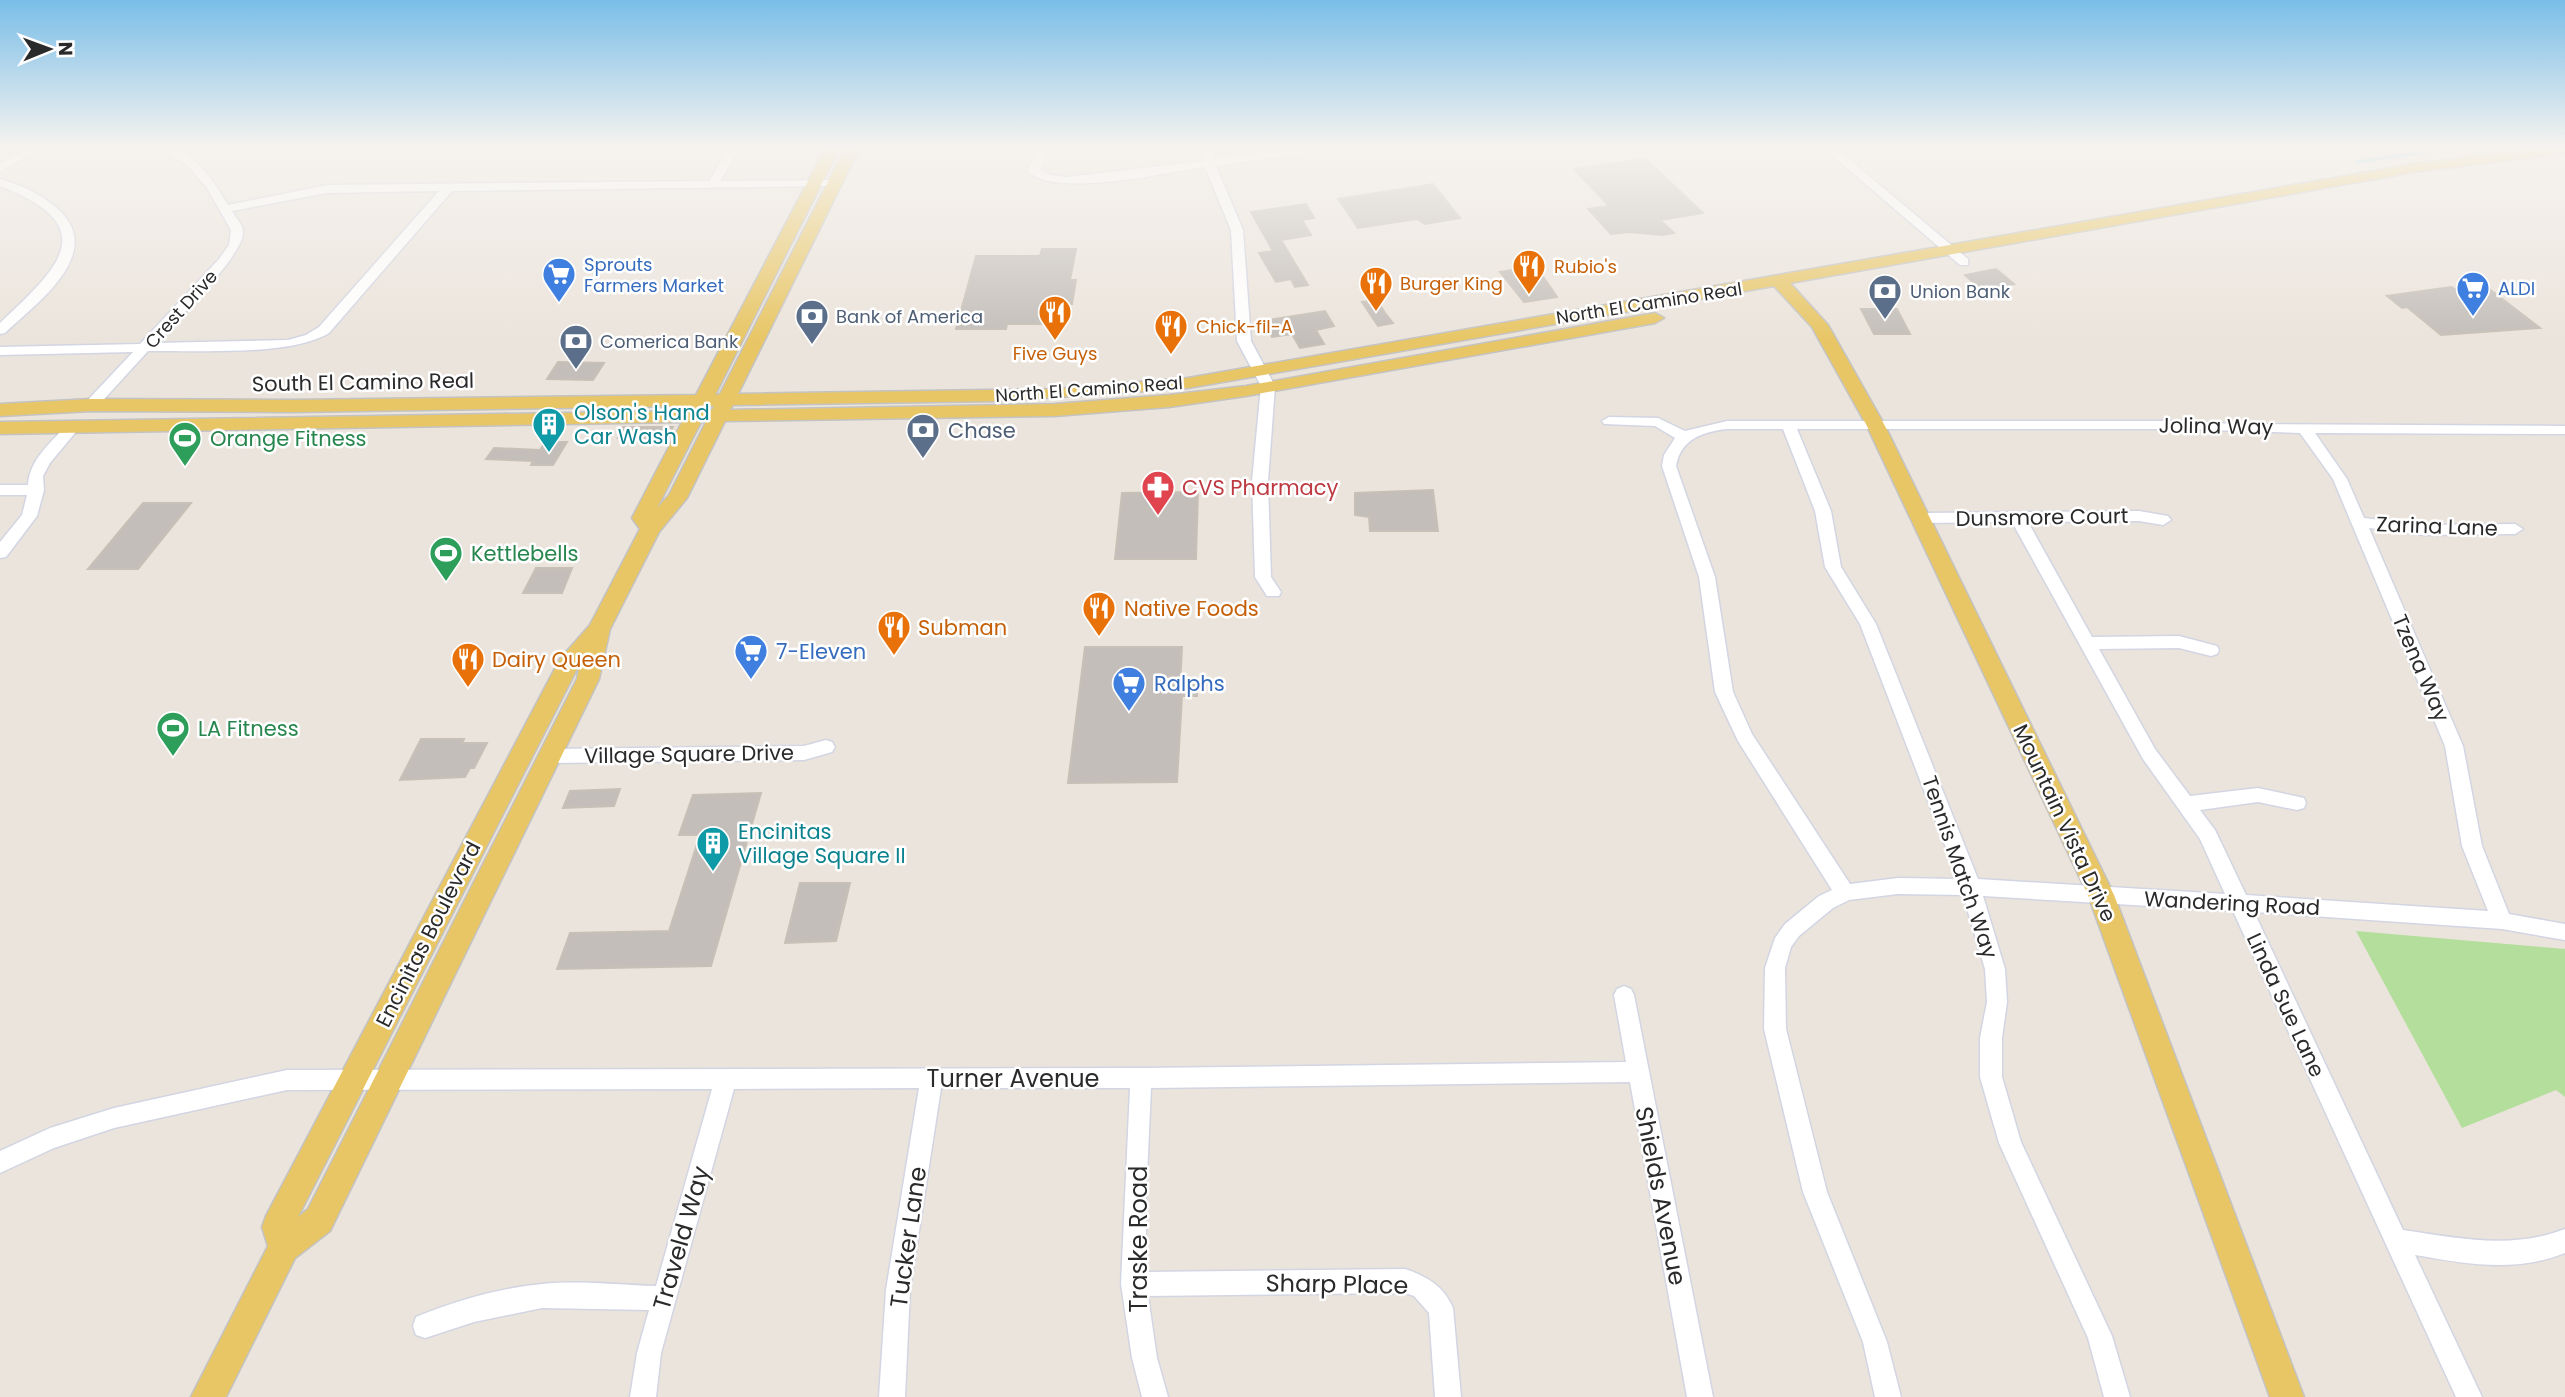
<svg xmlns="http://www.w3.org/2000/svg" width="2565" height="1397" font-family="Poppins,sans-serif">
	<rect width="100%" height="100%" fill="#ebe4dc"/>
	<polygon fill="#b4de9c" points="2356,931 2565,949 2565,1097 2556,1090 2462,1128"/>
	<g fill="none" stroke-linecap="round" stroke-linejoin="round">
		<polyline stroke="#76cce7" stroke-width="3.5" points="2357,162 2471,145"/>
	</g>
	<g fill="#c3beb9" stroke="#c6c0b6" stroke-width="2">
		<polygon points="1645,158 1703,213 1660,220 1674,233 1662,235 1629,232 1611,234 1588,209 1609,206 1574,169"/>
		<polygon points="1433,184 1460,218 1425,224 1417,219 1358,228 1338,199"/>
		<polygon points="1306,204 1314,218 1302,220 1311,235 1281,240 1308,285 1295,287 1291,279 1276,282 1259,253 1273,251 1251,212"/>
		<polygon points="1042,249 1076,249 1070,280 1076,280 1072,304 1066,304 1062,324 1007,324 1006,329 956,329 976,256 1040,256"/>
		<polygon points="1536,266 1557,297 1524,302 1500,272"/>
		<polygon points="1996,269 2014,284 1983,291 1965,275"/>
		<polygon points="2451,287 2457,290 2488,288 2540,328 2441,335 2407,307 2402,308 2387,296"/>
		<polygon points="1377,300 1385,313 1393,323 1378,326 1362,302"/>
		<polygon points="1861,309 1897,309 1910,334 1874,334"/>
		<polygon points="1325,311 1334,326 1316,330 1324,344 1300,348 1292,334 1272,337 1263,321"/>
		<polygon points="558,362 604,363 593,380 547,379"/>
		<polygon points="623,427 673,427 668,438 618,438"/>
		<polygon points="545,442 567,442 553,465 531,465 533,461 486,459 494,448 540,450"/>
		<polygon points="1433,490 1438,531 1370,531 1369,517 1355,515 1355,493"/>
		<polygon points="1198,492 1196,559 1115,559 1122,493"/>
		<polygon points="143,503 191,503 138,569 88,569"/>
		<polygon points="536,568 572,568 562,593 523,593"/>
		<polygon points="1085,647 1182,647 1180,685 1197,685 1197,696 1182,696 1177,782 1068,783"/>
		<polygon points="421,739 464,739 462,743 487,743 474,768 470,768 465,777 400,780"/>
		<polygon points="620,789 614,806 563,808 570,791"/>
		<polygon points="761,793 711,966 557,969 570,933 669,931 700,835 679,835 693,795"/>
		<polygon points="800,883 850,883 836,941 785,943"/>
	</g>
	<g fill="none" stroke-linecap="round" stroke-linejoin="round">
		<defs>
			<g id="minor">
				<polygon points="36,145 50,145 0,171 0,164"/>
				<path d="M 156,145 C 190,145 212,178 228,205 L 327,185 L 709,181 L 731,145 L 742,145 L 720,181 L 835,180 L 841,183 L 835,186 L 452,191 L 329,333 C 289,357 196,350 148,351 L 96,408 L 86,408 L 86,402 L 133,352 L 0,355 L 0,347 L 140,344 L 219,259 L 229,245 L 231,230 L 207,188 L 188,166 ZM 439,191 L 319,327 L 306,335 L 288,340 L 155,343 C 173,324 247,253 243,230 C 242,224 235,217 232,211 L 327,193 Z"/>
				<path d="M 1039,145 L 1050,145 L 1040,170 L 1050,175 L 1067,177 L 1203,161 L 1202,145 L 1214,145 L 1214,159 L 1312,145 L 1343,145 L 1338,148 L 1216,166 L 1243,230 L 1251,341 L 1275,386 L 1268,481 L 1271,577 L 1281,592 L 1279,596 L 1267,596 L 1255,577 L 1252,481 L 1261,386 L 1237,341 L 1231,230 L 1205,167 C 1168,172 1054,199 1028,171 Z"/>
				<polygon points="1820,145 1832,145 1968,259 1968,265 1960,265"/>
				<path d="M 0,179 C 22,185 45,196 61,212 C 104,256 34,305 5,333 L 0,334 L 0,323 C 58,268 105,227 0,186 Z"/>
				<path d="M 1609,417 L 1658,418 L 1685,431 L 1727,421 L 2179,421 L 2234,424 L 2565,426 L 2565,434 L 2315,433 L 2347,479 L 2364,518 L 2424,525 L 2515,524 L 2523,529 L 2515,534 L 2424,535 L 2369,528 L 2463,746 L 2482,846 L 2509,914 L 2565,924 L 2565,940 L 2502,929 L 2254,912 L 2403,1230 C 2459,1238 2511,1250 2565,1229 L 2565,1253 C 2515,1273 2467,1264 2415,1255 L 2482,1397 L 2456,1397 L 2233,911 L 1983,896 L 2005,969 L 2007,1002 L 2002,1038 L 2002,1077 L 2021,1142 L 2112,1336 L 2130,1397 L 2104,1397 L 2088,1338 L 1999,1143 L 1980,1077 L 1980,1038 L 1987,1002 L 1985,969 L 1963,895 L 1898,894 L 1849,900 L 1833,908 L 1799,936 L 1791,947 L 1785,968 L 1786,1029 L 1827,1192 L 1887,1342 L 1901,1397 L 1875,1397 L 1863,1342 L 1803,1192 L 1764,1029 L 1765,968 L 1775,938 L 1785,924 L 1819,896 L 1832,890 L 1738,741 L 1715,692 L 1699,577 L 1662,466 L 1664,455 L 1675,438 L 1655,426 L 1604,424 L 1602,421 ZM 1727,429 L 1783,429 L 1815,511 L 1825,567 L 1860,624 L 1958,879 L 1898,878 L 1850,884 L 1752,734 L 1733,692 L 1715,577 L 1676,466 C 1681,439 1702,432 1727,429 ZM 1797,429 L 2179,429 L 2300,433 L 2333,479 L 2445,746 L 2462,846 L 2488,911 L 2246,895 L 2215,830 L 2200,810 L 2258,802 L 2297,810 L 2304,808 L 2306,803 L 2304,798 L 2258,788 L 2190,796 L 2155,749 L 2099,649 L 2179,648 L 2211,656 L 2217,654 L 2219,650 L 2217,646 L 2179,636 L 2092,637 L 2028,522 L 2139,521 L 2163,525 L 2171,520 L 2168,516 L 2139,511 L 1921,513 L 1913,518 L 1921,523 L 2012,522 L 2143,759 L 2200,839 L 2225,894 L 1978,879 L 1876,624 L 1841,567 L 1831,511 Z"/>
				<path d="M 73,423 L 80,427 L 50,463 L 43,476 L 44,490 L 37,516 L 6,557 L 0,558 L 0,542 L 22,515 L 27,495 L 0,495 L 0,485 L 28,485 C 29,460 52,441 68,424 Z"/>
				<polygon points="826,740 832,742 835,747 832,752 804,760 550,763 544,761 541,756 544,751 550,749 804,746"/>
				<path d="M 1624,986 L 1631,989 L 1634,995 L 1713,1397 L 1687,1397 L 1630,1082 L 1151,1088 L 1146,1199 L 1146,1272 L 1405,1269 C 1426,1276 1444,1286 1453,1308 L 1461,1397 L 1435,1397 L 1429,1313 L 1414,1296 L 1405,1293 L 1148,1296 L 1157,1358 L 1168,1397 L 1142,1397 L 1132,1358 L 1121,1284 L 1130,1088 L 941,1088 L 910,1290 L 905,1397 L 879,1397 L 886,1290 L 919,1088 L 734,1089 L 661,1353 L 656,1397 L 630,1397 L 637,1353 L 649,1310 L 542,1308 L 474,1322 L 425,1338 L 416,1335 L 413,1326 L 416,1317 C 455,1301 500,1288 542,1284 C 579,1280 619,1285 656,1286 L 712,1089 L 287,1090 L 114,1128 L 54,1148 L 0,1173 L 0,1151 L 50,1128 L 114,1108 L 287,1070 L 1141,1068 L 1626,1062 L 1614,995 L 1617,989 Z"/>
			</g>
			<path id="major" d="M 827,145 L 841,145 L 715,395 L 720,394 L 847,145 L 861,145 L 738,394 L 1055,389 L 1188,378 L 2414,164 L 2565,145 L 2565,153 L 2414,172 L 1790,283 L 1828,325 L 1885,426 L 2114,895 L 2304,1397 L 2270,1397 L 2088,895 L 1867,426 L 1812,327 L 1774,286 L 1188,388 L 1001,401 L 733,405 L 730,410 L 1055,404 L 1169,395 L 1246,386 L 1655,313 L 1664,318 L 1655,323 L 1246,396 L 1169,407 L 1055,416 L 725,421 L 687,498 L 659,532 L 610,629 L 599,679 L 330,1231 L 295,1258 L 226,1397 L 191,1397 L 268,1246 L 262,1227 L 266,1216 L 560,659 L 590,625 L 640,529 L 632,518 L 682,422 L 0,434 L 0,422 L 688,411 L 691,406 L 292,412 L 91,411 L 0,416 L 0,404 L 91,399 L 292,400 L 696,395 ZM 709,406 L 714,406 L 712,410 L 707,410 ZM 701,422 L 706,422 L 669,495 L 657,508 ZM 580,663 L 577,679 L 308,1209 L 298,1217 Z"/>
		</defs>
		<use href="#minor" stroke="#d2d5e2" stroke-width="3"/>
		<use href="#major" stroke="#c3c3c3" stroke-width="3"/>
		<use href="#minor" fill="#fff" fill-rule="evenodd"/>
		<use href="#major" fill="#e8c665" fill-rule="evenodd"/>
	</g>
	<linearGradient id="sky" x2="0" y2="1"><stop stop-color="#7abee8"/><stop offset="0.43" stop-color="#f6f3ef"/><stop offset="1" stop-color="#f6f3ef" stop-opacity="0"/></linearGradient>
	<rect width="2565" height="341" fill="url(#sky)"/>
	<defs>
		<symbol id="restaurant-pin" viewBox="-11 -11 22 30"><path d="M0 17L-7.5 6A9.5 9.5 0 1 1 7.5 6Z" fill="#e8710a" stroke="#fff"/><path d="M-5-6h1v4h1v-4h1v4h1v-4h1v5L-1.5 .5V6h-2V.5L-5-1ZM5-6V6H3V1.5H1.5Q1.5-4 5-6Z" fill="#fff"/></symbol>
		<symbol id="supermarket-pin" viewBox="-11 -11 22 30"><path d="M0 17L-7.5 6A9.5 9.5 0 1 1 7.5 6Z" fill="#3f7fe0" stroke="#fff"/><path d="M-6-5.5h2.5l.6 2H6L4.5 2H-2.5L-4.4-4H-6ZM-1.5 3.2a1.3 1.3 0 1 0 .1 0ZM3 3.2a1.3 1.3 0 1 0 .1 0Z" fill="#fff"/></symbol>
		<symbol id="bank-pin" viewBox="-11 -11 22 30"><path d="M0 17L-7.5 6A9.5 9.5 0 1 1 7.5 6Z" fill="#5c6f8a" stroke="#fff"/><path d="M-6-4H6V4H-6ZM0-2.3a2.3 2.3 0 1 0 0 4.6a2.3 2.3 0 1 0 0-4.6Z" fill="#fff"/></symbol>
		<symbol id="building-pin" viewBox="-11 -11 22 30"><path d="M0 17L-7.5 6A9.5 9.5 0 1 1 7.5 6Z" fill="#0f9aa8" stroke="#fff"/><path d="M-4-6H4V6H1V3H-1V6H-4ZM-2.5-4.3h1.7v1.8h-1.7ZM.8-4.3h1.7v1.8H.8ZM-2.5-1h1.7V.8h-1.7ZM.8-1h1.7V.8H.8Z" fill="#fff"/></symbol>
		<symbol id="stadium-pin" viewBox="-11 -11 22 30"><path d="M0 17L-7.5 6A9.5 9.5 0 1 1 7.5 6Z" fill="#2e9e5b" stroke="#fff"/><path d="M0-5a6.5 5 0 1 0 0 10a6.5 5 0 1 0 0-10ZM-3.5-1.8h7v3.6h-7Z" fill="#fff"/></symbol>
		<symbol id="pharmacy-pin" viewBox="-11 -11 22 30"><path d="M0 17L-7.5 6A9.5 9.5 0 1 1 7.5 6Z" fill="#e0444e" stroke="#fff"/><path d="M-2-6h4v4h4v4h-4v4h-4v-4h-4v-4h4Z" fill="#fff"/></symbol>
	</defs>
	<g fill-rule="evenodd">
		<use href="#restaurant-pin" x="1510" y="247" width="38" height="52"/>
		<use href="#supermarket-pin" x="540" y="255" width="38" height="52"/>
		<use href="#restaurant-pin" x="1357" y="264" width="38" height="52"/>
		<use href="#supermarket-pin" x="2454" y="269" width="38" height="52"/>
		<use href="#bank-pin" x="1866" y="272" width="38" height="52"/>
		<use href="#restaurant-pin" x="1036" y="293" width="38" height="52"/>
		<use href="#bank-pin" x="793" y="297" width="38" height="52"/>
		<use href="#restaurant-pin" x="1152" y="307" width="38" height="52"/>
		<use href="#bank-pin" x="557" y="322" width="38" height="52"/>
		<use href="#building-pin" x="530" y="405" width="38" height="52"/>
		<use href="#bank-pin" x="904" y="411" width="38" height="52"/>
		<use href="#stadium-pin" x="166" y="419" width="38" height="52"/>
		<use href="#pharmacy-pin" x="1139" y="468" width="38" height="52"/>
		<use href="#stadium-pin" x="427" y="534" width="38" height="52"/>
		<use href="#restaurant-pin" x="1080" y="589" width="38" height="52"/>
		<use href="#restaurant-pin" x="875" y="608" width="38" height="52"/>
		<use href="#supermarket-pin" x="732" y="632" width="38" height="52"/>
		<use href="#restaurant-pin" x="449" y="640" width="38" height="52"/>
		<use href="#supermarket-pin" x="1110" y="664" width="38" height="52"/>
		<use href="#stadium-pin" x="154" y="709" width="38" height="52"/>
		<use href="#building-pin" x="694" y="824" width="38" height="52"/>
	</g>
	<g text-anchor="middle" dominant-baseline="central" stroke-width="5" stroke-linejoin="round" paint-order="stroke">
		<g font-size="18" fill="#366cbe" stroke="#fff" text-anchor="start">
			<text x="584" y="264">Sprouts<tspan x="584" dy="21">Farmers Market</tspan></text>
			<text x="2498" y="288">ALDI</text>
		</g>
		<g font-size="18" fill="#c56008" stroke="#fff" text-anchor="start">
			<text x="1554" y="266">Rubio's</text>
			<text x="1400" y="283">Burger King</text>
			<text x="1196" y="326">Chick-fil-A</text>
			<text x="1055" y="353" text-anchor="middle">Five Guys</text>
		</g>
		<g font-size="18" fill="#4e5e75" stroke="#fff" text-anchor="start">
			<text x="1910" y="291">Union Bank</text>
			<text x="836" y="316">Bank of America</text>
			<text x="600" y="341">Comerica Bank</text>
		</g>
		<g font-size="18" fill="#2a2a2a" stroke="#fff">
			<text transform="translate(1649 303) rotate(-9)">North El Camino Real</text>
			<text transform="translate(181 309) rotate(-48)">Crest Drive</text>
			<text transform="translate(1089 389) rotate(-4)">North El Camino Real</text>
		</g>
		<g font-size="21" fill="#2a2a2a" stroke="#fff">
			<text transform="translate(363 382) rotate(-1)">South El Camino Real</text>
			<text transform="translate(2216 426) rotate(1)">Jolina Way</text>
			<text transform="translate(2042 517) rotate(-1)">Dunsmore Court</text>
			<text transform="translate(2437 526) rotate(2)">Zarina Lane</text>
			<text transform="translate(2421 668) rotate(67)">Tzena Way</text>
			<text transform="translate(689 754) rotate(-1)">Village Square Drive</text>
			<text transform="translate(2065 823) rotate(65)">Mountain Vista Drive</text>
			<text transform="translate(1960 867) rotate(71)">Tennis Match Way</text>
			<text transform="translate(2232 903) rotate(3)">Wandering Road</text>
			<text transform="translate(428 934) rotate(-63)">Encinitas Boulevard</text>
			<text transform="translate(2286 1005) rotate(65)">Linda Sue Lane</text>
		</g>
		<g font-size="21" fill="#0d838f" stroke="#fff" text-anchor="start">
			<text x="574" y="412">Olson's Hand<tspan x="574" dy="24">Car Wash</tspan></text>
			<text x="738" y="831">Encinitas<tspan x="738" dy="24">Village Square II</tspan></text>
		</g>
		<g font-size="21" fill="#4e5e75" stroke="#fff" text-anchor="start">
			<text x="948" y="430">Chase</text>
		</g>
		<g font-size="21" fill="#27864d" stroke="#fff" text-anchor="start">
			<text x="210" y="438">Orange Fitness</text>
			<text x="471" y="553">Kettlebells</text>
			<text x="198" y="728">LA Fitness</text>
		</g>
		<g font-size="21" fill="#be3a42" stroke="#fff" text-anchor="start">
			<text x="1182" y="487">CVS Pharmacy</text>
		</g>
		<g font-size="21" fill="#c56008" stroke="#fff" text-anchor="start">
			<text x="1124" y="608">Native Foods</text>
			<text x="918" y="627">Subman</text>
			<text x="492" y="659">Dairy Queen</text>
		</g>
		<g font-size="21" fill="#366cbe" stroke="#fff" text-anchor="start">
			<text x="776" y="651">7-Eleven</text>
			<text x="1154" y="683">Ralphs</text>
		</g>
		<g font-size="24" fill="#2a2a2a" stroke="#fff">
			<text x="1013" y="1078">Turner Avenue</text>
			<text transform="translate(1661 1196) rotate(79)">Shields Avenue</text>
			<text transform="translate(908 1237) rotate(-82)">Tucker Lane</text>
			<text transform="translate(681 1238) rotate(-74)">Traveld Way</text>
			<text transform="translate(1138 1239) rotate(-90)">Traske Road</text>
			<text transform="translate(1337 1284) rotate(1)">Sharp Place</text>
		</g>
	</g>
	<g transform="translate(49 49) rotate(89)" stroke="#ffffff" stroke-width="5" paint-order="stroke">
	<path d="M0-5L12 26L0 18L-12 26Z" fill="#2a2a2a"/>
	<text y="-10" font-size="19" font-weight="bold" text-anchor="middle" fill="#2a2a2a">N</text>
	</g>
</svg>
